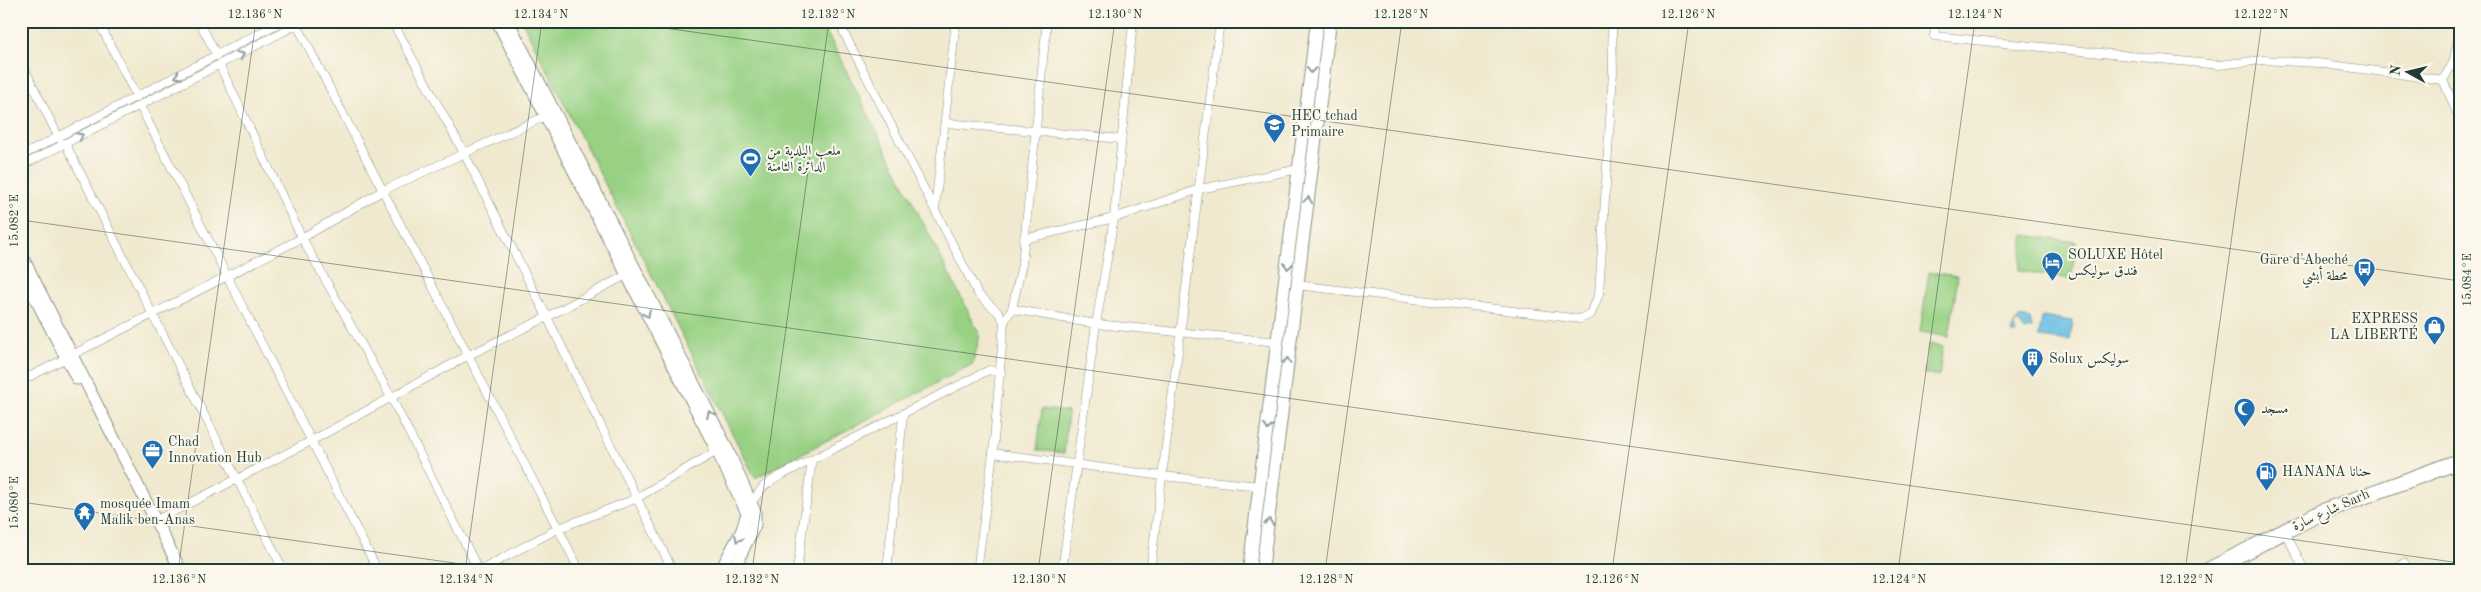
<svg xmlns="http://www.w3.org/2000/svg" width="2481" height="592" font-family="'Old Standard TT',Amiri,serif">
	<rect width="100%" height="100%" fill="#fbf7ec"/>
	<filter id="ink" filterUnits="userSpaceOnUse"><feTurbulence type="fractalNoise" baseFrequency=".02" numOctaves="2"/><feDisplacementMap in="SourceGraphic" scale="10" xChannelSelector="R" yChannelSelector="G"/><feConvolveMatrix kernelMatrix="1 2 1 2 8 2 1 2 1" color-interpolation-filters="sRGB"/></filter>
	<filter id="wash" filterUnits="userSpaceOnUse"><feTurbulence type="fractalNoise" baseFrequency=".0096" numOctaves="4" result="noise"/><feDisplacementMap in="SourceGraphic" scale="20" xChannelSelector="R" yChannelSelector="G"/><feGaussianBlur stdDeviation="1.12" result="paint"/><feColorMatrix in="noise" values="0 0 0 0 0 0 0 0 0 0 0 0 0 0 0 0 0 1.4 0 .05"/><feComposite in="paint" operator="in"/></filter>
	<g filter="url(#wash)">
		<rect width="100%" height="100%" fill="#f0e9cf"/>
		<g fill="#98d184" stroke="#5c875c">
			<polygon points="522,21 821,21 980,335 973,364 755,478"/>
			<polygon points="2024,235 2077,242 2071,279 2019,271"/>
			<polygon points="1929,272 1958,276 1949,337 1920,332"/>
			<polygon points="1929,344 1943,346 1939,376 1924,374"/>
			<polygon points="1042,409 1068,412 1064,453 1037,450"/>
		</g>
		<g fill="#67bee4" stroke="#437e8c">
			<polygon points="2020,317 2030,319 2032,328 2024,330 2019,323 2015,323 2014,326 2017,333 2012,333 2014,324"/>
			<polygon points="2042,317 2073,321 2070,341 2039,337"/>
		</g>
	</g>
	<g filter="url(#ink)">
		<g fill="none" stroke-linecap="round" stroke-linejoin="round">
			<defs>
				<g id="street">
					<polyline points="98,21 137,97"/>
					<polyline points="199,21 217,56"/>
					<polyline points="392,21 464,153 547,317 673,571"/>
					<polyline points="838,21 978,294 999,313 1004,322 993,453 977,571"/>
					<polyline points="1936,21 1934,36 2219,65 2262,60 2317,63 2443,80"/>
					<polyline points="2460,23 2454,61 2443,80 2460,120"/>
					<polyline points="297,25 580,571"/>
					<polyline points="21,62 59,138"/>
					<polyline points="220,66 302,238 391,397 479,571"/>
					<polyline points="140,106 378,571"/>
					<polyline points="946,123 1121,139"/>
					<polyline points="65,143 284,571"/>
					<polyline points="21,156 283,21"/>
					<polyline points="21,166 304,21"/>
					<polyline points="935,209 956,21"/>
					<polyline points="1024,239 1114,218 1200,189 1299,169"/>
					<polyline points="1297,285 1580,319 1591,314 1599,294 1613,72 1612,21"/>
					<polyline points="1012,309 1096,324 1278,342"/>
					<polyline points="1004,322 1012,309 1022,264 1047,21"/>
					<polyline points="21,381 302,238 382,191 548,115"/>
					<polyline points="993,453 1162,476 1260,486"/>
					<polyline points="751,503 764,486 780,476 989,370 1001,373"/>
					<polyline points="155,521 311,441 467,356 547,317 630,273"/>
					<polyline points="2287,536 2305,571"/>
					<polyline points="479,571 557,529 635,499 720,449"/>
					<polyline points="797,571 812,460"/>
					<polyline points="887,571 903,416"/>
					<polyline points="1062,571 1096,324 1114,218 1133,21"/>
					<polyline points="1150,571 1220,21"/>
					<polyline points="2393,571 2404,563"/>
				</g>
				<g id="secondary">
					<polyline points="497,21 717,451 747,513 742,530 720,571"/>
					<polyline points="508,21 726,446 755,512 755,525 733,571"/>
					<polyline points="21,254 181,571"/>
					<polyline points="21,271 77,379"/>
				</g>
				<g id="primary">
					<polyline points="1249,571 1317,21"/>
					<polyline points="1262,571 1330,21"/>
				</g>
				<polyline id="highway" points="2207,571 2324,511 2460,461"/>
			</defs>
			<use href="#street" stroke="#889382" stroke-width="9"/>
			<use href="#secondary" stroke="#889382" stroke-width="13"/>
			<use href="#primary" stroke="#889382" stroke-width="14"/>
			<use href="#highway" stroke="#889382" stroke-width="17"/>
			<use href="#street" stroke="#fff" stroke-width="8"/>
			<use href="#secondary" stroke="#fff" stroke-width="11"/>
			<use href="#primary" stroke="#fff" stroke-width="12"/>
			<use href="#highway" stroke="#fff" stroke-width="15"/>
		</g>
		<defs><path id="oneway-chevron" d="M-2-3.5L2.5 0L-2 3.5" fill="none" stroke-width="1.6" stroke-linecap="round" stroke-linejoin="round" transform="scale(1.25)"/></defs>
		<g stroke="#8f9e9a">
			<use href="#oneway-chevron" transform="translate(241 55) rotate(-28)"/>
			<use href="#oneway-chevron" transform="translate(1311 70) rotate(97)"/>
			<use href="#oneway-chevron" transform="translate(178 76) rotate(153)"/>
			<use href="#oneway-chevron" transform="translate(80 136) rotate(-27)"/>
			<use href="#oneway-chevron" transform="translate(1308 200) rotate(-82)"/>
			<use href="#oneway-chevron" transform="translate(1288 266) rotate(97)"/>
			<use href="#oneway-chevron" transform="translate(647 314) rotate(63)"/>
			<use href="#oneway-chevron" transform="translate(1287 361) rotate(-84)"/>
			<use href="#oneway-chevron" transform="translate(710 414) rotate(-117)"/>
			<use href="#oneway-chevron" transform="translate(1268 427) rotate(97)"/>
			<use href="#oneway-chevron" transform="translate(1269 522) rotate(-82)"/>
			<use href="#oneway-chevron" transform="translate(738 539) rotate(116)"/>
		</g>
	</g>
	<path fill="none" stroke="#1f3d34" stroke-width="1" stroke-opacity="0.45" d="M 615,21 L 2460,281M 21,220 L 2460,563M 21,502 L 511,571M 178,571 L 256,21M 465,571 L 542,21M 752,571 L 829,21M 1038,571 L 1115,21M 1325,571 L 1402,21M 1612,571 L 1689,21M 1898,571 L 1975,21M 2185,571 L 2262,21"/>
	<defs>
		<symbol id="school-pin" viewBox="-11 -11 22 30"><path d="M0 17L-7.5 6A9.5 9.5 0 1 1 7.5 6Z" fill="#1f6fb2" stroke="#fbf7ec"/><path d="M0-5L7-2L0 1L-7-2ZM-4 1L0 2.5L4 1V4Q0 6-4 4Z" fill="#fff"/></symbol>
		<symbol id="stadium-pin" viewBox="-11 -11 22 30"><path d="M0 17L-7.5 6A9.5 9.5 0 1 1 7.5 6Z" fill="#1f6fb2" stroke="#fbf7ec"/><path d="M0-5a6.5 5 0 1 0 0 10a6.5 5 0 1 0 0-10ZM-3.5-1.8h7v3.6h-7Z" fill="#fff"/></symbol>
		<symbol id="hotel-pin" viewBox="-11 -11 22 30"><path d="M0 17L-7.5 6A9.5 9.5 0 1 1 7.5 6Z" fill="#1f6fb2" stroke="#fbf7ec"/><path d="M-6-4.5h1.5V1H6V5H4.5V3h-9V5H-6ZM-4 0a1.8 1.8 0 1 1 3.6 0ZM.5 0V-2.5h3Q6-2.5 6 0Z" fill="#fff"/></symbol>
		<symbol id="bus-pin" viewBox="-11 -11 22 30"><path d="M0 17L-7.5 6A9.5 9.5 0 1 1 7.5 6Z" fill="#1f6fb2" stroke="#fbf7ec"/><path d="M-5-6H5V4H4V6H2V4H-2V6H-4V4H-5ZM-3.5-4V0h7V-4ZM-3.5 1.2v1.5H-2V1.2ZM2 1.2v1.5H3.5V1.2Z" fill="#fff"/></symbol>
		<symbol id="shop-pin" viewBox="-11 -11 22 30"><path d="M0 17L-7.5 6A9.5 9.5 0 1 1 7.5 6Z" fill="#1f6fb2" stroke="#fbf7ec"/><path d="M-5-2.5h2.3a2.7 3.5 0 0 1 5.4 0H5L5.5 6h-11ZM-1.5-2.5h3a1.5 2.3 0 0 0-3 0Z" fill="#fff"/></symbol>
		<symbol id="building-pin" viewBox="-11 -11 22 30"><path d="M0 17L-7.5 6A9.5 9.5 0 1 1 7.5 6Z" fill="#1f6fb2" stroke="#fbf7ec"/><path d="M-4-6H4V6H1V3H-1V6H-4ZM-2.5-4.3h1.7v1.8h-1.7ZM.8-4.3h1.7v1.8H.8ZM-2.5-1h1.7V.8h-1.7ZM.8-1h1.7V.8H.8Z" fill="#fff"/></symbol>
		<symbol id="mosque-pin" viewBox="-11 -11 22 30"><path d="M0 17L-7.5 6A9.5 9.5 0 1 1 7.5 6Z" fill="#1f6fb2" stroke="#fbf7ec"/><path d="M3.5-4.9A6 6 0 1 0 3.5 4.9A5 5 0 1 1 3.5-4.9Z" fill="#fff"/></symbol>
		<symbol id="office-pin" viewBox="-11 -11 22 30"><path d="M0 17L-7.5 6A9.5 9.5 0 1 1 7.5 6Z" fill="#1f6fb2" stroke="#fbf7ec"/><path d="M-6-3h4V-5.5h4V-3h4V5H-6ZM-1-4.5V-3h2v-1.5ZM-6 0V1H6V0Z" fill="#fff"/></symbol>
		<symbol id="fuel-pin" viewBox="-11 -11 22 30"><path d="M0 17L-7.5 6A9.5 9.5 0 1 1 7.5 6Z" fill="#1f6fb2" stroke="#fbf7ec"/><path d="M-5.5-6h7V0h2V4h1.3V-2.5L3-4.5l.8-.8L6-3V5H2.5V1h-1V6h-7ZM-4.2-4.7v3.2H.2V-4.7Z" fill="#fff"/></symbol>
		<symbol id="temple-pin" viewBox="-11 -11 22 30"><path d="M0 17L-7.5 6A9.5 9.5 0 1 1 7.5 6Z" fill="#1f6fb2" stroke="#fbf7ec"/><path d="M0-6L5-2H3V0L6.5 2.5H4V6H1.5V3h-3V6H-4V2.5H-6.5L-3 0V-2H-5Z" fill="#fff"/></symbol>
	</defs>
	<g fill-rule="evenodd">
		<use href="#school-pin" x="1262" y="112" width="25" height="34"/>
		<use href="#stadium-pin" x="738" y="146" width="25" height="34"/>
		<use href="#hotel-pin" x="2040" y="250" width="25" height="34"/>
		<use href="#bus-pin" x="2352" y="256" width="25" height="34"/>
		<use href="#shop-pin" x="2422" y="314" width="25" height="34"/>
		<use href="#building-pin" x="2020" y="346" width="25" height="34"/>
		<use href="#mosque-pin" x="2232" y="396" width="25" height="34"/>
		<use href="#office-pin" x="140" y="438" width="25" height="34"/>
		<use href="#fuel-pin" x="2254" y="460" width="25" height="34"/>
		<use href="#temple-pin" x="72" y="500" width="25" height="34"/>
	</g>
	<g text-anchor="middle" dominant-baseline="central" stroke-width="4" stroke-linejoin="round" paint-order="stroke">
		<g font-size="14" fill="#1f3d34" stroke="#fbf7ec" text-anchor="start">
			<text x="1291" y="116">HEC tchad<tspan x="1291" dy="16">Primaire</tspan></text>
			<text x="767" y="151">ملعب البلدية من<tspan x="767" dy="16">الدائرة الثامنة</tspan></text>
			<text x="2068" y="255">SOLUXE Hôtel<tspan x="2068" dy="16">فندق سوليكس</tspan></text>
			<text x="2348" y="260" text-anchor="end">Gare d'Abeché<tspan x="2348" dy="16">محطة أبشي</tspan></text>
			<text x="2418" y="319" text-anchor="end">EXPRESS<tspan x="2418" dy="16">LA LIBERTÉ</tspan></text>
			<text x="2049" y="359">Solux سوليكس</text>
			<text x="2261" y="409">مسجد</text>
			<text x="168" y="442">Chad<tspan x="168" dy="16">Innovation Hub</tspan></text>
			<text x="2282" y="472">HANANA حنانا</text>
			<text x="100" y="504">mosquée Imam<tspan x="100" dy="16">Malik ben-Anas</tspan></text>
		</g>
		<g font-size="14" fill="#1f3d34" stroke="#fbf7ec">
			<text transform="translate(2331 510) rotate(-24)">شارع سارة Sarh</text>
		</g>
	</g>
	<rect width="2481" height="592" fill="none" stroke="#fbf7ec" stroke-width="55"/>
	<g transform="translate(2408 72) rotate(278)" stroke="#fbf7ec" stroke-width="4" paint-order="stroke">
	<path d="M0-4L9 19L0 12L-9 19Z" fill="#1f3d34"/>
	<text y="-8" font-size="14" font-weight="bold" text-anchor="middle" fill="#1f3d34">N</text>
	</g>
	<rect x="28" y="28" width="2426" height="536" fill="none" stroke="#1f3d34" stroke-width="2"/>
	<g font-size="12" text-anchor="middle" fill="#1f3d34">
		<text x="255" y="18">12.136°N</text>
		<text x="541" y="18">12.134°N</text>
		<text x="828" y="18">12.132°N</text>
		<text x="1115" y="18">12.130°N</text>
		<text x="1401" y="18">12.128°N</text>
		<text x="1688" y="18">12.126°N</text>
		<text x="1975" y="18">12.124°N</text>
		<text x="2261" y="18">12.122°N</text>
		<text transform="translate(14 221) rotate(-90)" y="4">15.082°E</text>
		<text transform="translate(2467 280) rotate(-90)" y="4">15.084°E</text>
		<text transform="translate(14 503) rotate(-90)" y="4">15.080°E</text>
		<text x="179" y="583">12.136°N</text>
		<text x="466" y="583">12.134°N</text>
		<text x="752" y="583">12.132°N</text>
		<text x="1039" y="583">12.130°N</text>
		<text x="1326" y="583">12.128°N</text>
		<text x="1612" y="583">12.126°N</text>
		<text x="1899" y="583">12.124°N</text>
		<text x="2186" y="583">12.122°N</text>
	</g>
</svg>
